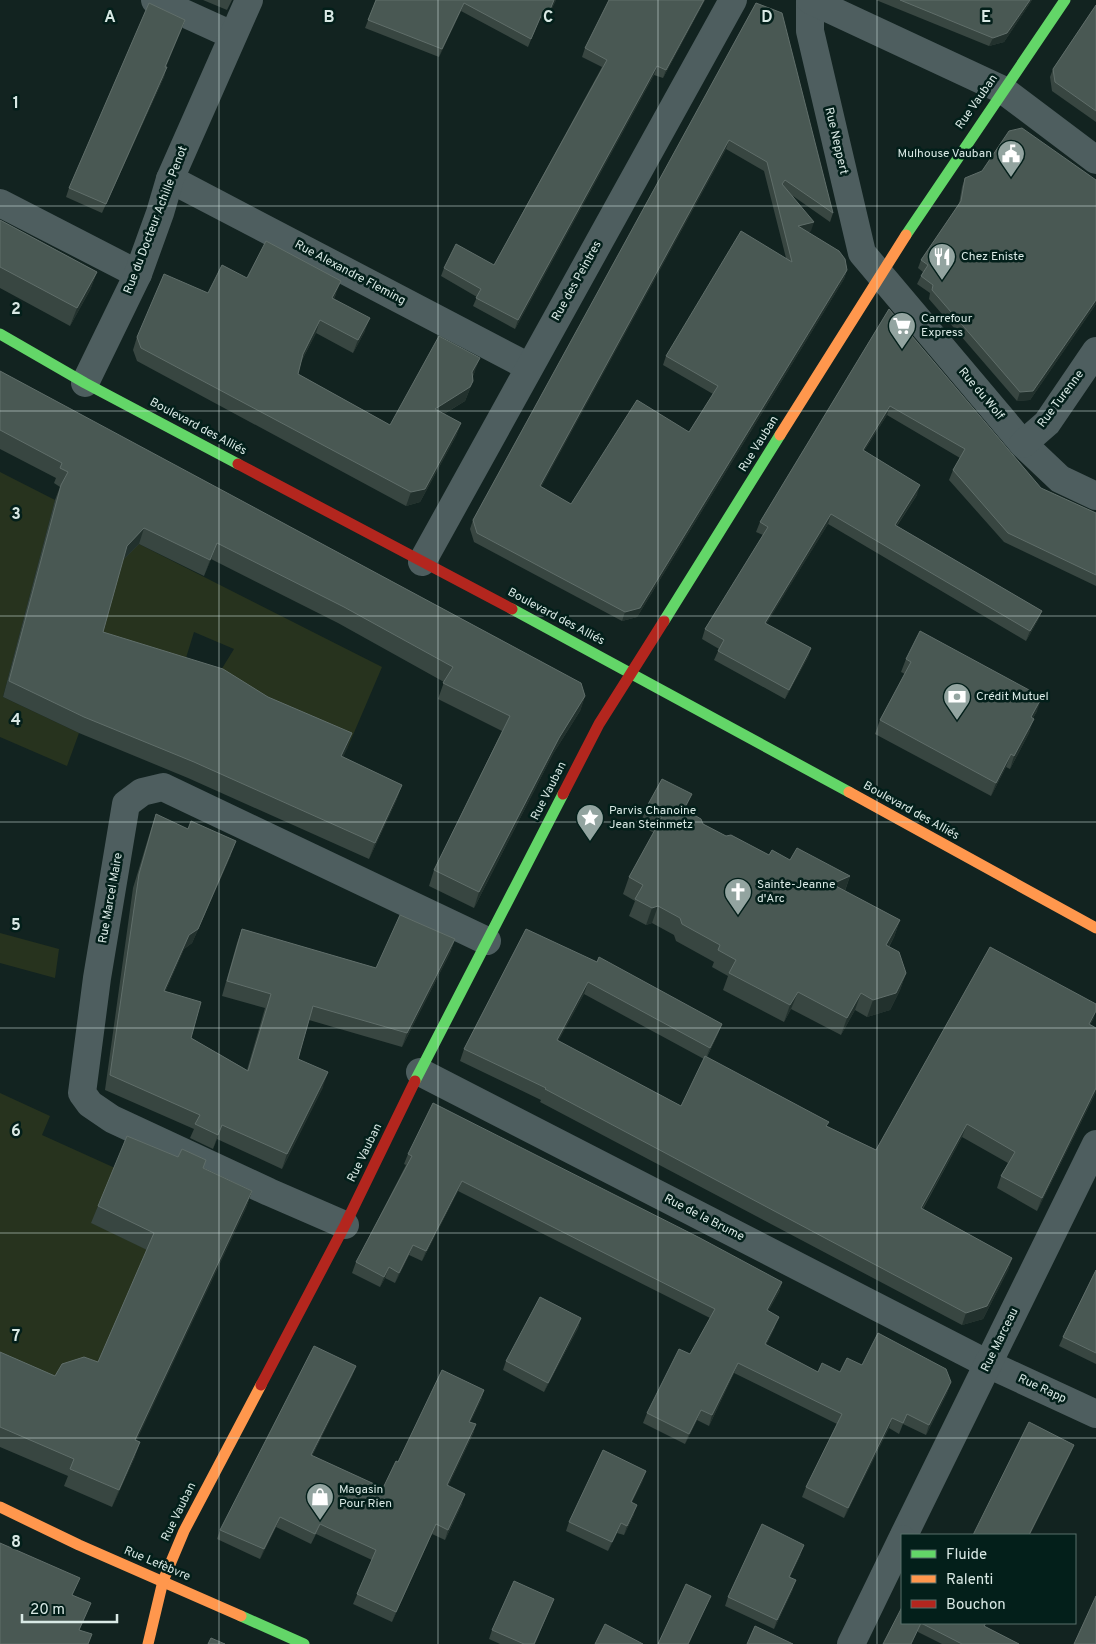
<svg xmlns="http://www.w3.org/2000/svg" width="1096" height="1644" font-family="Overpass,sans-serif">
	<rect width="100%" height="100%" fill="#122320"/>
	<g fill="#27331e">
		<polygon points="0,472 55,500 3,697 79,733 67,766 0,737"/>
		<polygon points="129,539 382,667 347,749 263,712 213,683 234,649 194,632 181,674 95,654"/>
		<polygon points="0,933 59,949 55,978 0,963"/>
		<polygon points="0,1093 50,1116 42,1135 115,1168 92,1223 148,1250 96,1371 56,1381 0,1371"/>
	</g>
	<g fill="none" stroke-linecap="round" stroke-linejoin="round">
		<g stroke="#4e5e5f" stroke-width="28">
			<polyline points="155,0 232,35"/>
			<polyline points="810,0 810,31 862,253 1023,444 1060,479 1096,496"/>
			<polyline points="810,0 1003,90 1096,160"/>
			<polyline points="170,179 529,367"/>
			<polyline points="0,203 138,274"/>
			<polyline points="85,383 138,274 160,213 170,179 249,0"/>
			<polyline points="1023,444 1047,423 1096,351"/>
			<polyline points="422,562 733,0"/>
			<polyline points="420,1072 988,1364 1096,1414"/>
			<polyline points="345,1225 269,1192 112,1119 90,1104 82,1093 97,978 126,804 142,792 163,787 487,941"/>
			<polyline points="904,1535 1096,1144"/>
			<polyline points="851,1644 902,1539"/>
		</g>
		<g stroke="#63d668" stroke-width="11">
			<polyline points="906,235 1065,0"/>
			<polyline points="0,334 85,383 238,464"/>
			<polyline points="512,609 849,792"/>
			<polyline points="664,621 780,435"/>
			<polyline points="415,1081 563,794"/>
			<polyline points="241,1616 304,1644"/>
		</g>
		<g stroke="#ff974d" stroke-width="11">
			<polyline points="780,435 906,235"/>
			<polyline points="849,792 1096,928"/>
			<polyline points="0,1507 79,1545 241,1616"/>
			<polyline points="148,1644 163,1581 184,1531 261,1385"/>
		</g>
		<g stroke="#b3261e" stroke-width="11">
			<polyline points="238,464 512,609"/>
			<polyline points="563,794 599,724 664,621"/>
			<polyline points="261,1385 345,1225 415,1081"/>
		</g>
	</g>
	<g fill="#384641" fill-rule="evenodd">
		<polygon points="203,0 232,0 227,10"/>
		<polygon points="376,0 556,0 546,20 540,18 528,47 461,11 439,57 365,28"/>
		<polygon points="609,0 705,0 663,78 654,75 515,329 473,306 477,297 441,276 444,268 494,265 602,67 582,57 585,48"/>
		<polygon points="876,0 1032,0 1004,42 989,46"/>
		<path d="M 756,3 L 833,213 L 830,222 L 793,196 L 811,231 L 808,232 L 847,270 L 844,279 L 637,617 L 622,621 L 474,542 L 470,529 L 473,520 ZM 726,149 L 764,171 L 786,258 L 666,356 L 663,365 L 713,394 L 689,432 L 571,504 L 541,487 Z"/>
		<polygon points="1096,5 1096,122 1052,91 1050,77 1053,69"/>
		<polygon points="185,20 166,67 164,77 102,213 66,197 69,188"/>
		<polygon points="965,178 1096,180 1096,304 1030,400 1017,401 929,299 930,293 917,284 923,272 918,268 921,260 959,204 962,187"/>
		<polygon points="0,220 97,272 90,290 70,326 0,288"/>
		<polygon points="247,278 336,294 334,299 365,331 353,353 316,333 301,362 298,374 390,425 475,371 473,376 473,381 465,401 444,414 461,423 456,436 420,502 406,506 137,361 133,350 137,337 208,293"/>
		<polygon points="889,309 1041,488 1096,513 1096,586 1004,542 949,480 953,470 960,458 887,415 864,451 917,495 897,526 1042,611 1038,620 1026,641 828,524 766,624 811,648 808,657 785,699 714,660 719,649 702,639 705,629 763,535 756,532 760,522"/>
		<polygon points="0,371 585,696 580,711 553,754 474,908 429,886 434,870 502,731 438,699 444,682 338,623 211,559 204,576 139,544 123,560 103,632 268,697 352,733 343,757 402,785 396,801 369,859 188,778 79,733 3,697 55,500 60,487 54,483 56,478 0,449"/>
		<polygon points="906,659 1037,711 1033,718 1029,733 1010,769 1006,767 991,796 875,734 880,720 905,674 901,672"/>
		<polygon points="646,808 686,810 703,824 726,836 769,855 790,860 850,876 845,891 900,920 894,937 889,947 906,973 900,990 890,1010 867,1017 855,1010 841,1035 791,1009 784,1022 723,990 728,976 712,967 714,962 676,941 674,935 652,923 646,925 629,916 635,901 623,894 629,877 654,833 640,825"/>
		<polygon points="156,814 231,855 192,943 184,949 165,992 191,1038 247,1070 265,1008 222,996 237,943 242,929 376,968 455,939 450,953 402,1047 309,1020 298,1059 323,1087 282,1169 217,1139 213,1149 190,1138 194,1129 105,1090 133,888 151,829"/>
		<path d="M 526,929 L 722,1024 L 717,1036 L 707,1057 L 827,1126 L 876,1150 L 1094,1018 L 1090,1025 L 1096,1028 L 1096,1092 L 1037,1211 L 997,1188 L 1001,1176 L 1008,1163 L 962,1137 L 923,1209 L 1012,1258 L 1008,1270 L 983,1319 L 962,1325 L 540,1102 L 541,1100 L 460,1061 L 464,1049 ZM 584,994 L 704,1059 L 681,1106 L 558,1041 Z"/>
		<polygon points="408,1154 782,1282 779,1292 768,1311 775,1327 766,1345 818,1372 840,1372 862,1365 951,1382 947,1393 926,1435 903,1424 899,1434 889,1428 844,1518 802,1497 806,1487 837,1424 734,1373 709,1426 697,1420 685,1444 643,1423 647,1413 690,1354 710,1318 458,1191 422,1261 409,1255 395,1283 385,1278 380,1287 352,1273 356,1262 406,1165 404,1164"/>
		<polygon points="204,1168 252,1191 246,1208 136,1441 140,1442 134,1459 112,1507 64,1486 68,1476 0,1447 0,1352 55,1376 98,1362 147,1250 91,1223 98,1206"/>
		<polygon points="1096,1270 1096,1364 1059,1346 1063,1337"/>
		<polygon points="581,1318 578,1328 544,1392 503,1370 506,1361"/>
		<polygon points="356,1366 352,1376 312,1456 383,1488 398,1462 484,1390 481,1400 470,1422 476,1424 473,1434 448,1486 462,1504 445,1540 432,1534 392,1622 353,1604 372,1560 316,1534 311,1544 276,1527 260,1559 217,1539 220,1530"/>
		<polygon points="643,1480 632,1502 634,1514 624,1535 617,1533 608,1551 566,1531 569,1522"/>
		<polygon points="801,1554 790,1577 793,1589 774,1629 725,1606 728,1597"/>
		<polygon points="902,1607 985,1627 1019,1644 942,1644 918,1632"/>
		<polygon points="550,1608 535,1644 500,1644 489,1639 492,1630"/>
	</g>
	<g fill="#22312d">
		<polygon points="554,0 556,0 546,20 549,12"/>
		<polygon points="704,0 705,0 663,78 666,70"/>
		<polygon points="1030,0 1032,0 1004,42 989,46 993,38"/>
		<polygon points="464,3 461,11 439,57 442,49"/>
		<polygon points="185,20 182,29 162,76 165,67"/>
		<polygon points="657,66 654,75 515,329 518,320"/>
		<polygon points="167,67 164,77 102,213 106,204"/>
		<polygon points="729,140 726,149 537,495 540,486"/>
		<polygon points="814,222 811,231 795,235 798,226"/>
		<polygon points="847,270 844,279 637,617 622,621 625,612"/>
		<polygon points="97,272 90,290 70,326 77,308"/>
		<polygon points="341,281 336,294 327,311 332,298"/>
		<polygon points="1096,300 1096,304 1030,400 1017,401 1020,392"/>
		<polygon points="370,318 365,331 353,353 358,340"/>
		<polygon points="320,320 316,333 298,367 303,354"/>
		<polygon points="480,358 475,371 468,385 472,372"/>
		<polygon points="473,381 465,401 430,422 435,409"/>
		<polygon points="890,406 887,415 859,459 863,450"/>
		<polygon points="461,423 456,436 420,502 406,506 411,492"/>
		<polygon points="920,485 917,495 891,534 895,525"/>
		<polygon points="831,514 828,524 761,633 765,623"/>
		<polygon points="144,528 139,544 122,561 127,546"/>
		<polygon points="217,543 211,559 204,576 210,560"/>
		<polygon points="1042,611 1038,620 1026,641 1030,631"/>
		<polygon points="811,648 808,657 785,699 789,690"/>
		<polygon points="585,696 580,711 553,754 474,908 479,892 559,738"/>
		<polygon points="1042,697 1037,711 1026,730 1031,717"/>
		<polygon points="1034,719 1029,733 1010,769 1014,756"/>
		<polygon points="352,733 347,749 336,772 341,756"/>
		<polygon points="1011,754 1006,767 991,796 996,783"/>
		<polygon points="402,785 396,801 369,859 375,843"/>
		<polygon points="692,794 685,811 684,809"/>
		<polygon points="236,841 231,855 192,943 184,949 159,1006 164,991 189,935"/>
		<polygon points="850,876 844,893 832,884"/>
		<polygon points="658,906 652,923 646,925 652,908"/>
		<polygon points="900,920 894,937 880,962 886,945"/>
		<polygon points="455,939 450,953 402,1047 407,1033"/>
		<polygon points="906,973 900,990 890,1010 867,1017 873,1000"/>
		<polygon points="588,982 584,994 552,1053 557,1040"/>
		<polygon points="798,992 791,1009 784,1022 790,1005"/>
		<polygon points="861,993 855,1010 841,1035 847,1018"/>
		<polygon points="1096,1011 1094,1018 1084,1037 1089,1024"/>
		<polygon points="722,1024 717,1036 705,1060 710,1048"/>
		<polygon points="328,1072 323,1087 282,1169 287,1154"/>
		<polygon points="1096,1088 1096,1092 1037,1211 1042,1198"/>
		<polygon points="967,1124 962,1137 916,1220 921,1208"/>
		<polygon points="222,1125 217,1139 213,1149 218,1135"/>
		<polygon points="462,1181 458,1191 422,1261 426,1251"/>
		<polygon points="252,1191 246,1208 129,1457 135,1440"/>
		<polygon points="413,1245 409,1255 395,1283 399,1273"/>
		<polygon points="1012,1258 1008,1270 983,1319 962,1325 966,1313"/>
		<polygon points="389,1267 385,1278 380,1287 384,1277"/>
		<polygon points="782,1282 779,1292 763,1321 767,1310"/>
		<polygon points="779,1317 775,1327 761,1354 765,1344"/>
		<polygon points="581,1318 578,1328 544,1392 548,1383"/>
		<polygon points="738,1363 734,1373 709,1426 712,1415"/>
		<polygon points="356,1366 352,1376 307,1465 311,1455"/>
		<polygon points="951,1382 947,1393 926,1435 929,1425"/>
		<polygon points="484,1390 481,1400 466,1432 469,1422"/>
		<polygon points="701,1410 697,1420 685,1444 689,1434"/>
		<polygon points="892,1418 889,1428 844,1518 848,1508"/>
		<polygon points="476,1424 473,1434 444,1495 447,1485"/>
		<polygon points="140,1442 134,1459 112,1507 119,1490"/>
		<polygon points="1074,1445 1071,1453 1030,1535 1029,1535"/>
		<polygon points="646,1471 643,1480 627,1511 631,1502"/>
		<polygon points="465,1494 462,1504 445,1540 448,1530"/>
		<polygon points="637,1505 634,1514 624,1535 627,1526"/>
		<polygon points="280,1517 276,1527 260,1559 264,1549"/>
		<polygon points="621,1523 617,1533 608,1551 612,1542"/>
		<polygon points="436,1524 432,1534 392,1622 396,1612"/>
		<polygon points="804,1545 801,1554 786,1586 789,1577"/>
		<polygon points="796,1580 793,1589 774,1629 777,1620"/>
		<polygon points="711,1596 707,1604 689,1644 688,1644"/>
	</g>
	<g fill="#495853" stroke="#606e6a" fill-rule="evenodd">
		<polygon points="376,0 554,0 549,12 544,9 531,39 464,3 442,49 368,20"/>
		<polygon points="609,0 704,0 666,70 657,66 518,320 476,298 481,289 444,268 456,244 494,265 607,60 585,48"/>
		<polygon points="900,0 1030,0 1007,33 993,38"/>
		<polygon points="149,3 185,20 165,67 167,67 106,204 69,188"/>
		<path d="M 756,3 L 782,13 L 833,213 L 785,180 L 782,184 L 814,222 L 798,226 L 839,251 L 845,259 L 847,270 L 640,608 L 625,612 L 477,533 L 473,520 ZM 729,140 L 767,162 L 792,262 L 741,231 L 666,356 L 718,386 L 689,432 L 637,400 L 571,504 L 540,486 Z"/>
		<polygon points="1096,5 1096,111 1055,82 1053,69"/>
		<polygon points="1022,128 1096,180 1096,300 1033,391 1020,392 932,290 933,285 921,276 928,265 921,260 961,201 965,178 982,171 1009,131"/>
		<polygon points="0,220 97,272 77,308 0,267"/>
		<polygon points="266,241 341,281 332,298 370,318 358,340 320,320 303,354 298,374 390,425 439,336 480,358 472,372 473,381 470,387 435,409 461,423 425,489 411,492 141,348 137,337 164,274 208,293 222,265 247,278"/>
		<polygon points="889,309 1041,488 1096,513 1096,575 1008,533 953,470 965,449 890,406 863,450 920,485 895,525 1042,611 1030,631 831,514 765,623 811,648 789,690 718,651 724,640 705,629 768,527 760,522"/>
		<polygon points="0,371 581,683 585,696 559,738 479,892 434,870 510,716 443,683 453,667 344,607 217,543 210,560 144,528 127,546 103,632 223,669 268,697 352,733 341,756 402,785 375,843 194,762 84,717 9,681 61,485 68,472 60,468 62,463 0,430"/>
		<polygon points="920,631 1042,697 1031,717 1034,719 1014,756 1011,754 996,783 880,720 911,662 906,659"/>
		<polygon points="662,779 692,794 684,809 701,819 703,824 726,836 731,835 769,855 772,850 790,860 797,848 850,876 832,884 900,920 886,945 899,952 906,973 896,993 873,1000 861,993 847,1018 798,992 790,1005 729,973 736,960 718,950 720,945 682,924 680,918 658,906 652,908 635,899 643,885 629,877 662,817 646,808"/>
		<polygon points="156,814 188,829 191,821 236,841 198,929 189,935 164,991 201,1002 191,1038 248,1071 271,994 227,981 242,929 376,968 400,915 455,939 407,1033 313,1006 298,1059 328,1072 287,1154 222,1125 218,1135 195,1124 200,1115 110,1075 139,874"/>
		<polygon points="526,929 597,962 599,957 722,1024 710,1048 588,982 557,1040 681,1106 705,1056 829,1122 826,1126 876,1150 990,947 1096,1004 1096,1011 1089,1024 1096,1028 1096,1088 1042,1198 1001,1176 1015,1152 967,1124 921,1208 1012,1258 987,1306 966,1313 545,1089 546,1088 464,1049"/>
		<polygon points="433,1103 700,1238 782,1282 767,1310 779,1317 765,1344 818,1372 822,1363 840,1372 847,1358 862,1365 878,1333 946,1369 951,1382 929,1425 907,1414 903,1423 892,1418 848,1508 806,1487 842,1414 738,1363 712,1415 701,1410 689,1434 647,1413 679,1349 690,1354 715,1309 462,1181 426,1251 413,1245 399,1273 389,1267 384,1277 356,1262 412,1156 408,1154"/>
		<polygon points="127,1136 178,1157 182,1149 206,1160 203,1168 252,1191 135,1440 140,1442 119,1490 70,1469 74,1459 0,1427 0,1352 55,1376 62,1364 84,1357 98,1362 154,1233 98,1206"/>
		<polygon points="1096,1270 1096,1353 1063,1337"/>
		<polygon points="540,1297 581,1318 548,1383 506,1361"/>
		<polygon points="314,1346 356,1366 311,1455 383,1488 396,1461 398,1462 442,1370 484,1390 469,1422 476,1424 447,1485 465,1494 448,1530 436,1524 396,1612 357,1594 376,1550 320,1524 315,1534 280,1517 264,1549 220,1530"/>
		<polygon points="1029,1422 1074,1445 1029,1535 973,1535"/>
		<polygon points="603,1450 646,1471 631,1502 637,1505 627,1526 621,1523 612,1542 569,1522"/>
		<polygon points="762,1524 804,1545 789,1577 796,1580 777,1620 728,1597"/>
		<polygon points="0,1543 80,1578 72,1595 91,1603 79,1630 92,1634 88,1644 0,1644"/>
		<polygon points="514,1581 554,1599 534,1644 524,1644 492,1630"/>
		<polygon points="686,1584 711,1596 688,1644 658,1644"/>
		<polygon points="1096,1596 1096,1644 1074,1644"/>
		<polygon points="902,1607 902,1623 986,1623 984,1626 1019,1644 962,1644 921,1623 911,1644 883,1644"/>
		<polygon points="605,1624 643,1644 595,1644"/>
		<polygon points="755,1626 793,1644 747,1644"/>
		<polygon points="211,1638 225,1644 208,1644"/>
	</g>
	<path fill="none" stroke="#d9e9e5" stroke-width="1" stroke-opacity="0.55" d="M 219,0 L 219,1644M 438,0 L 438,1644M 658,0 L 658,1644M 877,0 L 877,1644M 0,206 L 1096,206M 0,411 L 1096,411M 0,616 L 1096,616M 0,822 L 1096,822M 0,1028 L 1096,1028M 0,1233 L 1096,1233M 0,1438 L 1096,1438"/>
	<defs>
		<symbol id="civic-pin" viewBox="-11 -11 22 30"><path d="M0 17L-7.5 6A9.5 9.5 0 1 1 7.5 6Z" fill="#93a4a0" stroke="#031f1a"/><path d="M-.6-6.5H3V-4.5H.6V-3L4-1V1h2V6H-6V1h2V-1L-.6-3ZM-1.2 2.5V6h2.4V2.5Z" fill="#fff"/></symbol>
		<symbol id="restaurant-pin" viewBox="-11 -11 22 30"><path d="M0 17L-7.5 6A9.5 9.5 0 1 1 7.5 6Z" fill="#93a4a0" stroke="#031f1a"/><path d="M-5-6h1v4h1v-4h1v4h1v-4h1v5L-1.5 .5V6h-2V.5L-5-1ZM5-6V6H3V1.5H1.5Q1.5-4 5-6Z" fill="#fff"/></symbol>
		<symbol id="supermarket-pin" viewBox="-11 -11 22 30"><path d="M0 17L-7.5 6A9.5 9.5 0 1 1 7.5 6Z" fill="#93a4a0" stroke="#031f1a"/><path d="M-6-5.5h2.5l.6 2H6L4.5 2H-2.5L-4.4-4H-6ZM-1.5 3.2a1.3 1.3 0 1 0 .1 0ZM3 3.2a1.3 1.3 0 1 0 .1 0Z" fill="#fff"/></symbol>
		<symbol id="bank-pin" viewBox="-11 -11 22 30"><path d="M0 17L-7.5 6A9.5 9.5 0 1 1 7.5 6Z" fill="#93a4a0" stroke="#031f1a"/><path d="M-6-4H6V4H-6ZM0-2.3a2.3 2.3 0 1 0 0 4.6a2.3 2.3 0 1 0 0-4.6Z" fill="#fff"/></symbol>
		<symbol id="sight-pin" viewBox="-11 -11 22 30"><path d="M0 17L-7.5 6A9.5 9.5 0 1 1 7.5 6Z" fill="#93a4a0" stroke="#031f1a"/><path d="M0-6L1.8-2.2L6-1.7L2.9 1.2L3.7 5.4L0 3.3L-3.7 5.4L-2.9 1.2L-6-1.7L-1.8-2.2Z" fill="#fff"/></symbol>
		<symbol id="church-pin" viewBox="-11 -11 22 30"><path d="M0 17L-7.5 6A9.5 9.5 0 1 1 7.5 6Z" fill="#93a4a0" stroke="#031f1a"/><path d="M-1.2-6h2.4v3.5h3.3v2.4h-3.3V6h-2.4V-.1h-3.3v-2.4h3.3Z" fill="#fff"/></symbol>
		<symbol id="shop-pin" viewBox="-11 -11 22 30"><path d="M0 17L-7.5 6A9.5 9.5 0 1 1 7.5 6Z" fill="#93a4a0" stroke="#031f1a"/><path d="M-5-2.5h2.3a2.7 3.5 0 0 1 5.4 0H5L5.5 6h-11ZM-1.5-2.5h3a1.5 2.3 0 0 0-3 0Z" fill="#fff"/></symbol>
	</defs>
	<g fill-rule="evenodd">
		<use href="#civic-pin" x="995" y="138" width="32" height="43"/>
		<use href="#restaurant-pin" x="926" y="241" width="32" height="43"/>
		<use href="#supermarket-pin" x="886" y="310" width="32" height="43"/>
		<use href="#bank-pin" x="941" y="681" width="32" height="43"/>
		<use href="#sight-pin" x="574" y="802" width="32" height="43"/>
		<use href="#church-pin" x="722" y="876" width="32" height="43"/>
		<use href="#shop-pin" x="304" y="1481" width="32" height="43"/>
	</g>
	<g text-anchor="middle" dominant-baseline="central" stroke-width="5" stroke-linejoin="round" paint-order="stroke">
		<g font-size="12" fill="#d9e9e5" stroke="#031f1a">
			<text transform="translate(977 102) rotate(-55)">Rue Vauban</text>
			<text transform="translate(836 141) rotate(77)">Rue Neppert</text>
			<text transform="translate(156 220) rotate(-69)">Rue du Docteur Achille Penot</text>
			<text transform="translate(350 273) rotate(28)">Rue Alexandre Fleming</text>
			<text transform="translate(577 281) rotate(-61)">Rue des Peintres</text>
			<text transform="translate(981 394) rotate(50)">Rue du Wolf</text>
			<text transform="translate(1061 399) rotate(-53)">Rue Turenne</text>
			<text transform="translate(198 427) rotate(28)">Boulevard des Alliés</text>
			<text transform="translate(759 444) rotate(-58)">Rue Vauban</text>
			<text transform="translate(556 617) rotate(28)">Boulevard des Alliés</text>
			<text transform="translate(549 791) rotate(-63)">Rue Vauban</text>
			<text transform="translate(911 811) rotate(29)">Boulevard des Alliés</text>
			<text transform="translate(111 898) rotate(-80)">Rue Marcel Maire</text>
			<text transform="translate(365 1153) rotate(-64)">Rue Vauban</text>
			<text transform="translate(704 1218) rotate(27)">Rue de la Brume</text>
			<text transform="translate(1000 1340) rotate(-64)">Rue Marceau</text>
			<text transform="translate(1042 1389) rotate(25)">Rue Rapp</text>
			<text transform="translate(179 1512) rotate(-64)">Rue Vauban</text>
			<text transform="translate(157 1564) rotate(23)">Rue Lefèbvre</text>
		</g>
		<g font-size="12" fill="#d9e9e5" stroke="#031f1a" text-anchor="start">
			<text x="992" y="154" text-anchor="end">Mulhouse Vauban</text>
			<text x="961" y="257">Chez Eniste</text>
			<text x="921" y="319">Carrefour<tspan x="921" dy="14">Express</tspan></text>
			<text x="976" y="697">Crédit Mutuel</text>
			<text x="609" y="811">Parvis Chanoine<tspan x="609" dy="14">Jean Steinmetz</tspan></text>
			<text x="757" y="885">Sainte-Jeanne<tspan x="757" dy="14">d'Arc</tspan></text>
			<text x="339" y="1490">Magasin<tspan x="339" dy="14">Pour Rien</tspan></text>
		</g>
	</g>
	<g font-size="16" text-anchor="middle" font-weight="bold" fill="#d9e9e5" stroke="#031f1a" stroke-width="5" stroke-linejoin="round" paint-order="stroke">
		<text x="110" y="22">A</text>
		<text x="329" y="22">B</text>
		<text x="548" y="22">C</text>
		<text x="767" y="22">D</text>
		<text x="986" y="22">E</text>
		<text x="16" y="108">1</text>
		<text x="16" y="314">2</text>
		<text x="16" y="519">3</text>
		<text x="16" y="725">4</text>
		<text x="16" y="930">5</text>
		<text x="16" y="1136">6</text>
		<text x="16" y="1341">7</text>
		<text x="16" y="1547">8</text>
	</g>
	<rect x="901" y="1534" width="175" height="90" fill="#031f1a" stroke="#59706b"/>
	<rect x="911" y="1550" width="25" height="8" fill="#63d668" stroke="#59706b"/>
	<text x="946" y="1559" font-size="15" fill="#d9e9e5">Fluide</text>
	<rect x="911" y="1575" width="25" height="8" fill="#ff974d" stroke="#59706b"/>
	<text x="946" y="1584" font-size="15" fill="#d9e9e5">Ralenti</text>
	<rect x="911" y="1600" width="25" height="8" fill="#b3261e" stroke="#59706b"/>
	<text x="946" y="1609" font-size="15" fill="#d9e9e5">Bouchon</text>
	<path d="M22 1614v8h95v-8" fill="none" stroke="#d9e9e5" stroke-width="2.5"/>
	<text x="30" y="1614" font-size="15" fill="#d9e9e5" stroke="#031f1a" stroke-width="4" paint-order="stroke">20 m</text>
</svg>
